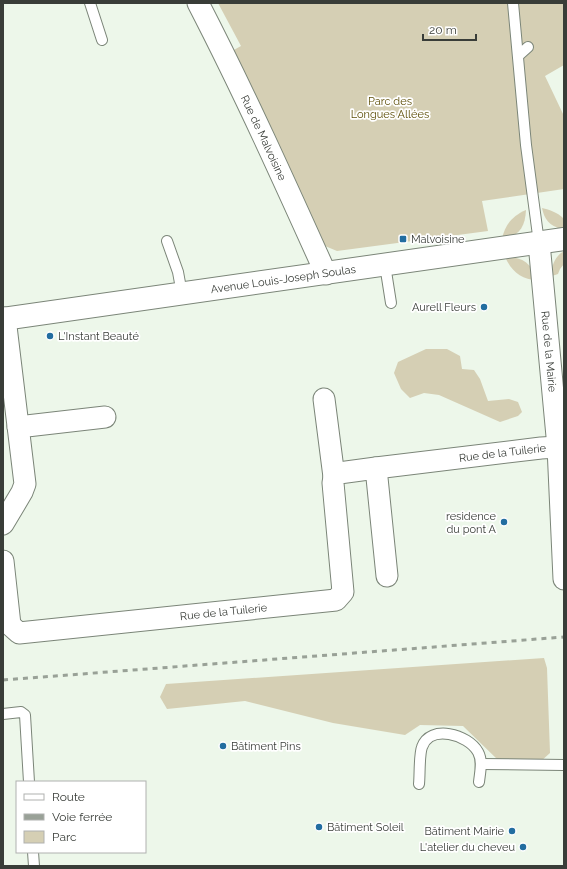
<svg xmlns="http://www.w3.org/2000/svg" width="567" height="869" font-family="Raleway,sans-serif">
	<rect width="100%" height="100%" fill="#edf7ea"/>
	<g fill="#d5cfb4">
		<polygon points="218,3 564,3 564,65 545,76 564,116 564,189 482,201 488,231 337,251 325,246 315,231 232,51 241,46"/>
		<path d="M 542,208 C 550,210 557,212 564,219 L 564,230 C 551,226 545,222 542,208 Z"/>
		<path d="M 526,210 C 525,228 519,236 502,239 C 505,225 512,216 526,210 Z"/>
		<path d="M 564,251 L 564,264 L 560,269 L 558,274 L 552,276 C 551,266 555,256 564,251 Z"/>
		<path d="M 505,257 C 521,256 532,263 537,280 C 521,280 511,270 505,257 Z"/>
		<polygon points="426,349 447,349 460,356 462,369 474,370 480,379 488,401 509,399 518,402 522,412 518,416 500,422 439,395 424,393 410,398 401,389 394,373 398,362"/>
		<polygon points="544,658 547,668 550,753 540,762 498,760 463,726 420,725 405,735 333,723 245,701 167,709 160,697 166,684"/>
	</g>
	<g fill="none" stroke-linecap="round" stroke-linejoin="round">
		<defs>
			<g id="service">
				<polyline points="90,3 102,40"/>
				<polyline points="513,3 526,145 539,243"/>
				<polyline points="518,56 528,47"/>
				<polyline points="167,241 178,272 182,294"/>
				<polyline points="385,265 391,303"/>
				<polyline points="3,714 21,712 25,715 29,782"/>
				<polyline points="481,764 564,765"/>
				<path d="M 419,784 C 420,775 419,755 422,747 C 430,724 468,734 478,752 C 483,761 480,772 479,782"/>
				<polyline points="33,852 34,866"/>
			</g>
			<g id="minor">
				<path id="s1" d="M 198,3 C 244,92 285,183 326,274"/>
				<path id="s2" d="M 539,243 L 558,447 L 564,579"/>
				<polyline points="324,399 334,477"/>
				<polyline points="18,427 105,417"/>
				<polyline points="3,524 22,492 25,484 5,318"/>
				<path id="s3" d="M 3,561 L 10,625 L 19,633 L 336,600 L 343,592 L 333,483 L 334,477 L 339,473 L 376,468"/>
				<path id="s4" d="M 387,576 L 376,468 L 541,448 L 558,447"/>
			</g>
			<g id="secondary">
				<path id="s5" d="M 3,319 L 564,239"/>
			</g>
		</defs>
		<use href="#service" stroke="#7b8578" stroke-width="12"/>
		<use href="#minor" stroke="#7b8578" stroke-width="23"/>
		<use href="#secondary" stroke="#7b8578" stroke-width="24"/>
		<use href="#service" stroke="#fff" stroke-width="10"/>
		<use href="#minor" stroke="#fff" stroke-width="21"/>
		<use href="#secondary" stroke="#fff" stroke-width="22"/>
		<polyline stroke="#99a197" stroke-width="3" stroke-dasharray="5 5" stroke-linecap="butt" points="3,680 564,637"/>
	</g>
	<g fill="#226da0" stroke="#fff" stroke-width="1.5">
		<rect x="399" y="235" width="8" height="8" rx="2"/>
		<circle cx="484" cy="307" r="4"/>
		<circle cx="50" cy="336" r="4"/>
		<circle cx="504" cy="522" r="4"/>
		<circle cx="223" cy="746" r="4"/>
		<circle cx="319" cy="827" r="4"/>
		<circle cx="512" cy="831" r="4"/>
		<circle cx="523" cy="847" r="4"/>
	</g>
	<g text-anchor="middle" dominant-baseline="central" stroke-width="3.5" stroke-linejoin="round" paint-order="stroke">
		<g font-size="11" fill="#5e4f09" stroke="#fff">
			<text x="390" y="101">Parc des<tspan x="390" dy="13">Longues Allées</tspan></text>
		</g>
		<g font-size="11" fill="#393d38" stroke="#fff">
			<text stroke="none"><textPath href="#s1" startOffset="150">Rue de Malvoisine</textPath></text>
			<text stroke="none"><textPath href="#s5" startOffset="283">Avenue Louis-Joseph Soulas</textPath></text>
			<text stroke="none"><textPath href="#s2" startOffset="109">Rue de la Mairie</textPath></text>
			<text stroke="none"><textPath href="#s4" startOffset="236">Rue de la Tuilerie</textPath></text>
			<text stroke="none"><textPath href="#s3" startOffset="282">Rue de la Tuilerie</textPath></text>
		</g>
		<g font-size="11" fill="#393d38" stroke="#fff" text-anchor="start">
			<text x="411" y="239">Malvoisine</text>
			<text x="476" y="307" text-anchor="end">Aurell Fleurs</text>
			<text x="58" y="336">L'Instant Beauté</text>
			<text x="496" y="516" text-anchor="end">residence<tspan x="496" dy="13">du pont A</tspan></text>
			<text x="231" y="746">Bâtiment Pins</text>
			<text x="327" y="827">Bâtiment Soleil</text>
			<text x="504" y="831" text-anchor="end">Bâtiment Mairie</text>
			<text x="515" y="847" text-anchor="end">L'atelier du cheveu</text>
		</g>
	</g>
	<rect width="567" height="869" fill="none" stroke="#393d38" stroke-width="8"/>
	<rect x="16" y="781" width="130" height="72" fill="#ffffff" stroke="#b0b1af"/>
	<rect x="24" y="794" width="20" height="6" fill="#ffffff" stroke="#b0b1af"/>
	<text x="52" y="801" font-size="12" fill="#393d38">Route</text>
	<rect x="24" y="814" width="20" height="6" fill="#99a197" stroke="#b0b1af"/>
	<text x="52" y="821" font-size="12" fill="#393d38">Voie ferrée</text>
	<rect x="24" y="831" width="20" height="12" fill="#d5cfb4" stroke="#b0b1af"/>
	<text x="52" y="841" font-size="12" fill="#393d38">Parc</text>
	<path d="M423 34v6h53v-6" fill="none" stroke="#393d38" stroke-width="2"/>
	<text x="429" y="34" font-size="12" fill="#393d38" stroke="#ffffff" stroke-width="3" paint-order="stroke">20 m</text>
</svg>
